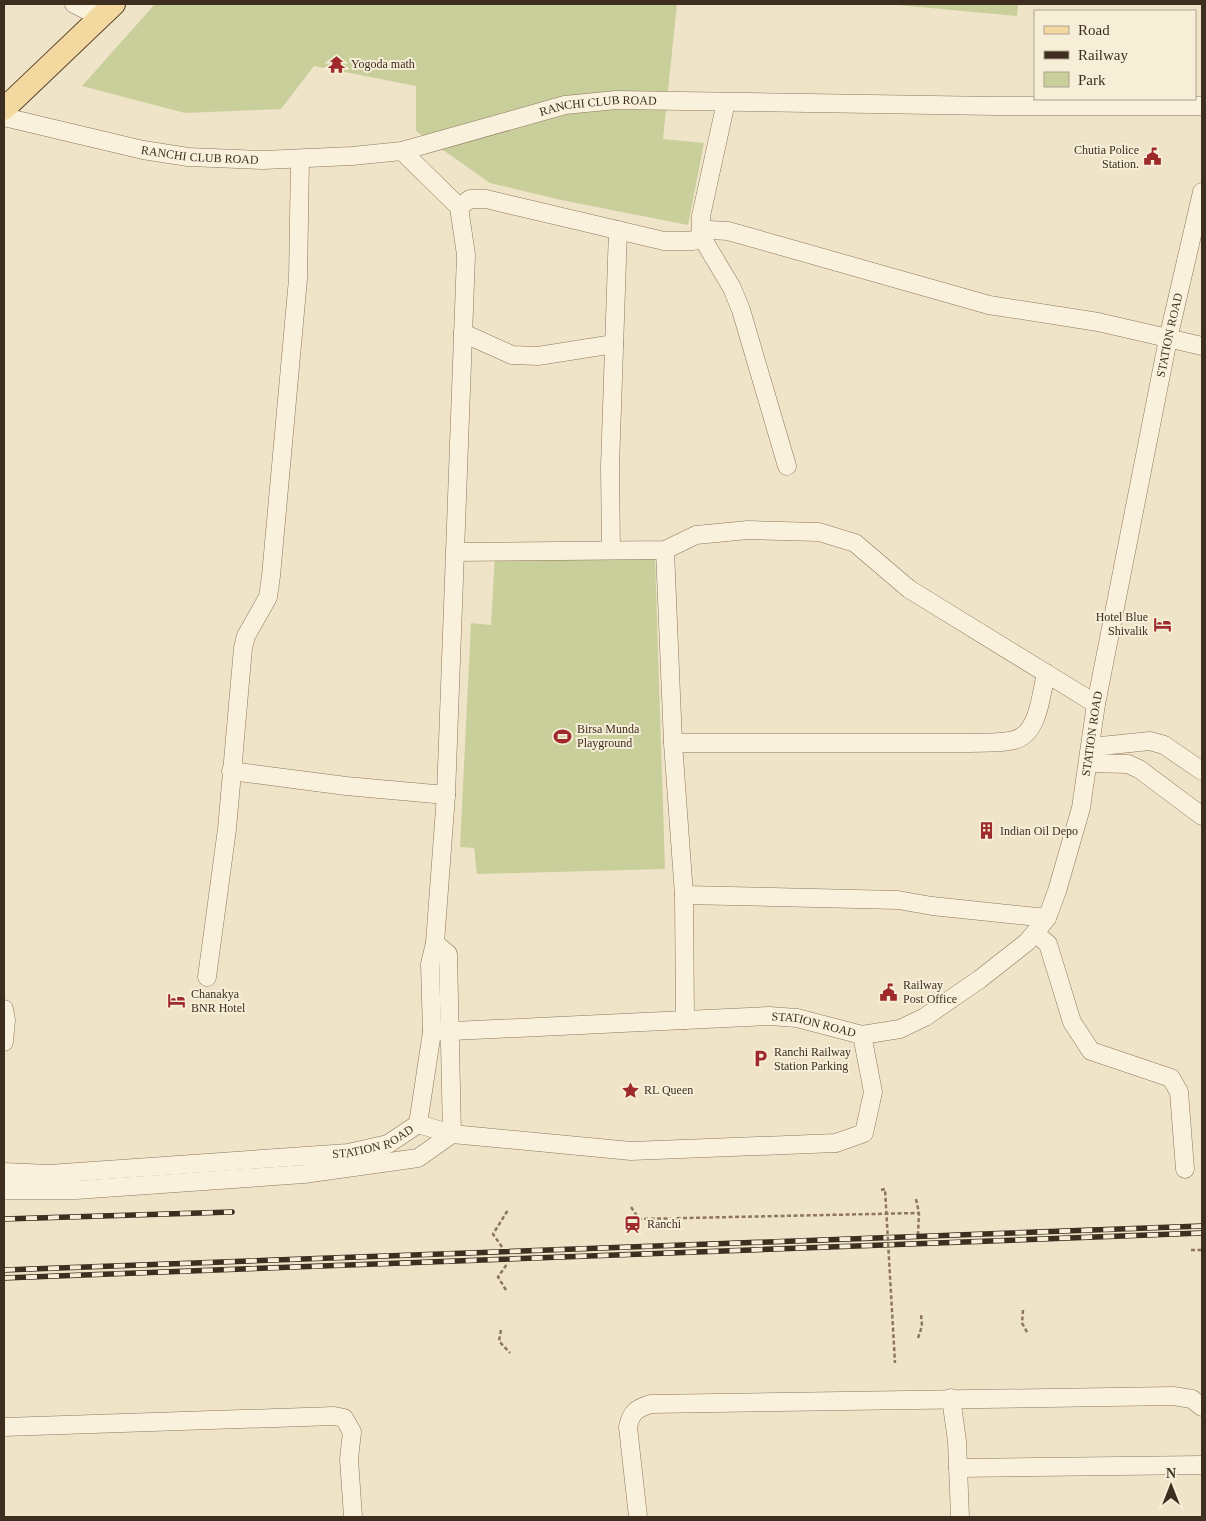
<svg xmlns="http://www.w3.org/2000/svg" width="1206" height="1521" font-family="'Times New Roman',serif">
	<rect width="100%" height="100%" fill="#f0e4c8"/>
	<g fill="#c9cf9b">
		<polygon points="155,4 677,4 663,139 704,143 688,225 561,200 490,183 416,131 416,86 314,66 281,109 185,113 82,86"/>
		<polygon points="887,4 1018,4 1017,16"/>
		<polygon points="495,554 655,559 665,869 477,874 474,848 460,847 471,623 491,625"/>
	</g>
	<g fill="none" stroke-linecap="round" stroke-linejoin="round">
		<defs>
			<g id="minor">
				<polyline points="74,4 100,17"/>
				<polyline points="726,102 701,216 701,236 732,288 741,310 787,466"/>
				<path id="s1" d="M 4,117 L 143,150 L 188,157 L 263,160 L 352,156 L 402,151 L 565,105 L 616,100 L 995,106 L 1202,106"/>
				<polyline points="402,151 459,207 466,255 446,795 435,943 430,964 432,1032"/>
				<polyline points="459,207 470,199 486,199 664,241 693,241 709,230 728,231 989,305 1098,322 1202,346"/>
				<polyline points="463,333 512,355 538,356 614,344"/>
				<polyline points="611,550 610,467 618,230"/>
				<polyline points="665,550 673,743 684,895 898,900 932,906 1047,918"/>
				<polyline points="455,552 665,550 696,535 748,530 819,532 855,543 909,589 1096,704"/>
				<path d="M 673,743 L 966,743 C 981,742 999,744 1014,740 C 1039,734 1041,694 1046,673"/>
				<polyline points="1091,747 1150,741 1164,745 1202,771"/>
				<polyline points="1088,763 1128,764 1139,769 1202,816"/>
				<polyline points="231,771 346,786 446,795"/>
				<polyline points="684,895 685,1020"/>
				<polyline points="1035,933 1048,944 1072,1022 1091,1051 1171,1078 1179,1092 1185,1169"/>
				<polyline points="207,977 227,829 243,648 246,636 268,597 271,576 298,279 300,159"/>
				<polyline points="4,1009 6,1020 4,1042"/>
				<polyline points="418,1124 452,1134 631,1151 836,1143 864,1133 873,1092 862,1035"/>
				<path id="s2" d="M 4,1172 L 49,1174 L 348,1153 L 388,1144 L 418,1124 L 432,1032 L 769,1016 L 797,1018 L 862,1035 L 900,1029 L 925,1017 L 980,979 L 1027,942 L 1047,918 L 1057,891 L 1081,808 L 1096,704 L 1168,339 L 1202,192"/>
				<polyline points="4,1190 76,1190 304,1174 418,1158 452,1134 448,954 435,943"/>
				<polyline points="951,1398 957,1441 960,1517"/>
				<polyline points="4,1427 334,1416 344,1418 352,1432 349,1459 353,1517"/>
				<polyline points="958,1468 1202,1465"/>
				<path d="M 638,1517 L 628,1427 C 631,1412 637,1408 651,1404 L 1173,1396 L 1192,1399 L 1202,1407"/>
			</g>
			<polyline id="major" points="4,109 114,4"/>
		</defs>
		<use href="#minor" stroke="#8d765c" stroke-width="19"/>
		<use href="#major" stroke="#5b4430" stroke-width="24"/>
		<g stroke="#8d765c" stroke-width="2.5" stroke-dasharray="4 2.5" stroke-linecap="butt">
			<polyline points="916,1199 919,1213 918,1234"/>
			<polyline points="631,1207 639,1219 919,1213"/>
			<polyline points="502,1247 493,1234 508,1210"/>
			<polyline points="1191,1250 1202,1250"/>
			<polyline points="506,1290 498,1277 507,1264"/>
			<polyline points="1023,1310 1022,1323 1028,1334"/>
			<polyline points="501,1330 499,1341 510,1353"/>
			<polyline points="918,1338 922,1326 921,1314"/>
		</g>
		<use href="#minor" stroke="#faf1dc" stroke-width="18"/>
		<use href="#major" stroke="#f3d9a0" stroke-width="22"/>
		<defs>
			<g id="rail">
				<polyline points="4,1219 232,1212"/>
				<polyline points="4,1270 1202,1226"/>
				<polyline points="4,1278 1202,1233"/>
			</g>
		</defs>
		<use href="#rail" stroke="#3d2e20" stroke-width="5.5"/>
		<use href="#rail" stroke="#f7eed8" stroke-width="4" stroke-dasharray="11" stroke-linecap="butt"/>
		<polyline stroke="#8d765c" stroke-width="2.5" stroke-dasharray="4 2.5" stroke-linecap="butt" points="881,1190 885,1189 895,1363"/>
	</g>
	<defs>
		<symbol id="temple-bare" viewBox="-9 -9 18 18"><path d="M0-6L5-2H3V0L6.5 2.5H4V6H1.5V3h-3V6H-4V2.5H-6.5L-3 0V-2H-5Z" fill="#9e2a2b" stroke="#f7eed8" stroke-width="2.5" paint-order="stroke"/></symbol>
		<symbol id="civic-bare" viewBox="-9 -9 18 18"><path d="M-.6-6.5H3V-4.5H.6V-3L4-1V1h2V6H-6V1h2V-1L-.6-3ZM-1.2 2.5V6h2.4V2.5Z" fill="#9e2a2b" stroke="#f7eed8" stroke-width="2.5" paint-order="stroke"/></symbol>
		<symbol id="hotel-bare" viewBox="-9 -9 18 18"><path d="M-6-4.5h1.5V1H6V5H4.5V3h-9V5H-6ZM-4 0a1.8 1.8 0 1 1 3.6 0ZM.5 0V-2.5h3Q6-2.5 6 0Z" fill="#9e2a2b" stroke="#f7eed8" stroke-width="2.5" paint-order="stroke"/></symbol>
		<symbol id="stadium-bare" viewBox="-9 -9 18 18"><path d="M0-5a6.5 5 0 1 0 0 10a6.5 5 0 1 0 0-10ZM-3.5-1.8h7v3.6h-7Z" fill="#9e2a2b" stroke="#f7eed8" stroke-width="2.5" paint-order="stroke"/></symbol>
		<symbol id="building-bare" viewBox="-9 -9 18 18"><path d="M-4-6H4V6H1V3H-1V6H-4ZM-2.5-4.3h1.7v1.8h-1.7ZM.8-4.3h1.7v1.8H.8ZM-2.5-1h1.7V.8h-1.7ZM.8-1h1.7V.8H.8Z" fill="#9e2a2b" stroke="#f7eed8" stroke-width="2.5" paint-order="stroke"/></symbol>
		<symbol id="parking-bare" viewBox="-9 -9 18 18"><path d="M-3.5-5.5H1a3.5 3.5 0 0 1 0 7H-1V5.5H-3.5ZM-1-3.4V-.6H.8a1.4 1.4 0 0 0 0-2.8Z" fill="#9e2a2b" stroke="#f7eed8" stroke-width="2.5" paint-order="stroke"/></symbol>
		<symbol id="sight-bare" viewBox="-9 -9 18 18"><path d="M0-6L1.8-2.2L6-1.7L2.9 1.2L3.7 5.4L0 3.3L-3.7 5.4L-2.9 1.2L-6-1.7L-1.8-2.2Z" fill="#9e2a2b" stroke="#f7eed8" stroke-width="2.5" paint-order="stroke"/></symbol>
		<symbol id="station-bare" viewBox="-9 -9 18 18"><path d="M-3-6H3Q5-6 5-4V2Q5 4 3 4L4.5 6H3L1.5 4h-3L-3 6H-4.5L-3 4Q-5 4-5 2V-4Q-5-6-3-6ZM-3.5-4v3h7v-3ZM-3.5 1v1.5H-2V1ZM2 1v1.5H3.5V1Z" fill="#9e2a2b" stroke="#f7eed8" stroke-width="2.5" paint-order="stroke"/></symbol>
	</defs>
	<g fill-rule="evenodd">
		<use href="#temple-bare" x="324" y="52" width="25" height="25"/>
		<use href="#civic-bare" x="1140" y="144" width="25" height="25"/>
		<use href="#hotel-bare" x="1150" y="612" width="25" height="25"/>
		<use href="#stadium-bare" x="550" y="724" width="25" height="25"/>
		<use href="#building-bare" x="974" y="818" width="25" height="25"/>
		<use href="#civic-bare" x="876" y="980" width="25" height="25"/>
		<use href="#hotel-bare" x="164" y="988" width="25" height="25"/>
		<use href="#parking-bare" x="748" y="1046" width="25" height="25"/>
		<use href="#sight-bare" x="618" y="1078" width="25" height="25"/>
		<use href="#station-bare" x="620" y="1212" width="25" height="25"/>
	</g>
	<g text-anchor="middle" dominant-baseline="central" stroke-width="4" stroke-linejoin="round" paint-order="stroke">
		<g font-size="12" fill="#3d2e20" stroke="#f7eed8" text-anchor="start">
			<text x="351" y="64">Yogoda math</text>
			<text x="1139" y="150" text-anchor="end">Chutia Police<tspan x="1139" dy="14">Station.</tspan></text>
			<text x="1148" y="617" text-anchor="end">Hotel Blue<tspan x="1148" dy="14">Shivalik</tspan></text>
			<text x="577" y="729">Birsa Munda<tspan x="577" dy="14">Playground</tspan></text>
			<text x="1000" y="831">Indian Oil Depo</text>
			<text x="903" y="985">Railway<tspan x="903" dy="14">Post Office</tspan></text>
			<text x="191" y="994">Chanakya<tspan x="191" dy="14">BNR Hotel</tspan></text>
			<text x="774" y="1052">Ranchi Railway<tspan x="774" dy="14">Station Parking</tspan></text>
			<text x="644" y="1090">RL Queen</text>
			<text x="647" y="1224">Ranchi</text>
		</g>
		<g font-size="12" fill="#3d2e20" stroke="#f7eed8">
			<text stroke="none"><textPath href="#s1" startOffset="605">RANCHI CLUB ROAD</textPath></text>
			<text stroke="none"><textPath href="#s1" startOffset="200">RANCHI CLUB ROAD</textPath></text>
			<text stroke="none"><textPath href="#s2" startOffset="1768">STATION ROAD</textPath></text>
			<text stroke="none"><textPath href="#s2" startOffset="1362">STATION ROAD</textPath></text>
			<text stroke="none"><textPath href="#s2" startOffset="898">STATION ROAD</textPath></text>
			<text stroke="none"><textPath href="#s2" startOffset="372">STATION ROAD</textPath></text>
		</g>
	</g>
	<rect width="1206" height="1521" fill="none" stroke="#3d2e20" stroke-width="10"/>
	<rect x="1034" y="10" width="162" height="90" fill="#f7eed8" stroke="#ada18e"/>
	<rect x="1044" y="26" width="25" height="8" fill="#f3d9a0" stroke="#ada18e"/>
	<text x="1078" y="35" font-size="15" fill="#3d2e20">Road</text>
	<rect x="1044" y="51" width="25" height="8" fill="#3d2e20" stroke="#ada18e"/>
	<text x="1078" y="60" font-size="15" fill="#3d2e20">Railway</text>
	<rect x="1044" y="72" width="25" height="15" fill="#c9cf9b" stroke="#ada18e"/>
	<text x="1078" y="85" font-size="15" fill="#3d2e20">Park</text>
	<g transform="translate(1171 1486)" stroke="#f7eed8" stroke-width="4" paint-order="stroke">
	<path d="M0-4L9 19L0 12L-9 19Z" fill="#3d2e20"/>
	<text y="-8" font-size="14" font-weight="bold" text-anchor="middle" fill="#3d2e20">N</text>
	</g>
</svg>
